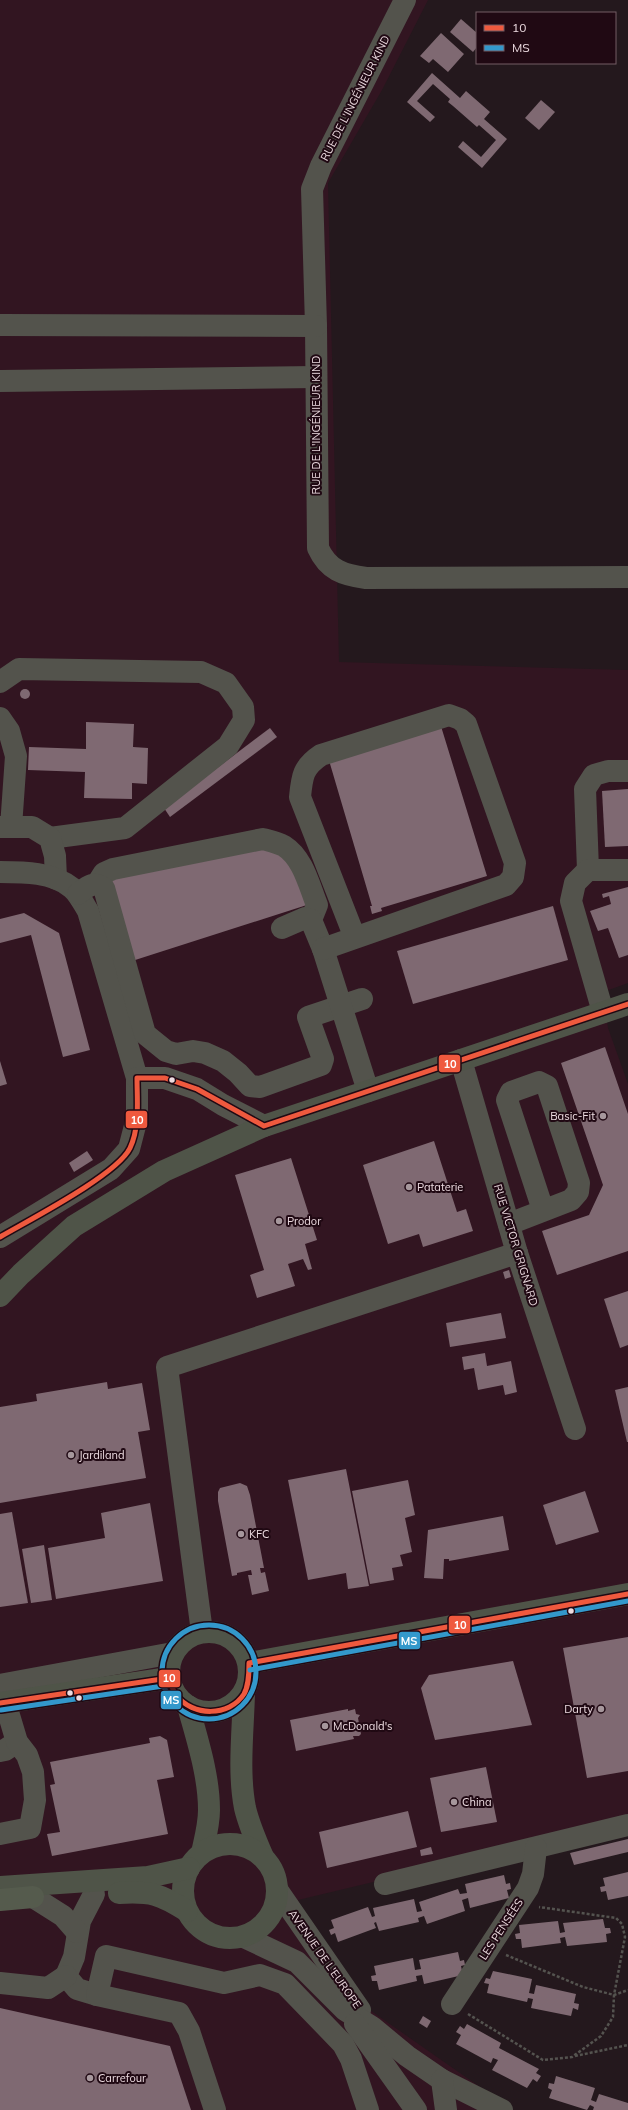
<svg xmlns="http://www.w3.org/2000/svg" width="628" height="2110" font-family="Mulish,sans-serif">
	<rect width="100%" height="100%" fill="#24181d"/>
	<polygon fill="#321521" points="0,0 428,0 382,90 328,183 339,662 628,670 628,983 603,992 608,1028 628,1084 628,1821 298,1900 331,1983 513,2110 0,2110"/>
	<g fill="#7f6972">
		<polygon points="461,19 477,33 477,47 473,52 450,32"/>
		<polygon points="441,33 464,54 448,72 433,59 429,63 420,56"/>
		<polygon points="432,73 460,98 466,91 490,112 484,119 507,139 482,168 458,147 463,141 481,157 496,140 479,125 477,127 453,106 448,102 450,99 433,84 417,101 435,117 430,122 407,102"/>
		<polygon points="541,100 555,112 539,130 525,118"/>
		<circle cx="25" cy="694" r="5"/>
		<polygon points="86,722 134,724 133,747 148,748 147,784 132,783 132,799 84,798 85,772 28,770 29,747 86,749"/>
		<polygon points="440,723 487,876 381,908 382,911 372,914 370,906 372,906 328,757"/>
		<polygon points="270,728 277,737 170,817 164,808"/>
		<polygon points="628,789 628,846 605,847 602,791"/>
		<polygon points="271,844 298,869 310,904 132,961 111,882 114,875"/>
		<polygon points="628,887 628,955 619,958 608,928 598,931 590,911 611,904 609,896 603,898 602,894"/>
		<polygon points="553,906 568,960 413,1004 397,951"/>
		<polygon points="24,913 59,933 90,1050 63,1057 31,935 0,943 0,919"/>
		<polygon points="605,1047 628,1114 628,1251 557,1275 542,1231 589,1215 603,1185 561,1063"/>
		<polygon points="0,1061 7,1084 0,1086"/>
		<polygon points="434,1141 457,1212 466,1209 473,1231 423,1247 419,1234 388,1244 363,1165"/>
		<polygon points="87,1151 93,1160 74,1172 69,1163"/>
		<polygon points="291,1158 317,1240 305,1244 312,1269 308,1270 303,1259 288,1264 295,1286 257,1298 250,1275 264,1270 235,1175"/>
		<polygon points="509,1270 511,1277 505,1279 503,1272"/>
		<polygon points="628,1291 628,1345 620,1348 604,1299"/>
		<polygon points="501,1313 506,1338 450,1347 446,1323"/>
		<polygon points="485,1353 487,1366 511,1361 517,1392 505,1395 503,1385 478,1390 474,1368 464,1370 462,1357"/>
		<polygon points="107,1382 108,1389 142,1383 150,1430 138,1432 146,1478 0,1503 0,1407 37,1401 36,1394"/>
		<polygon points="628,1387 628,1442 627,1442 615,1390"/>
		<polygon points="346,1469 369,1586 348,1589 346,1573 308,1580 288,1480"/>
		<polygon points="408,1480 415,1515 405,1518 412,1552 400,1555 403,1566 392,1568 394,1580 370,1584 352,1491"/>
		<polygon points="240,1483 247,1486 250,1495 264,1568 260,1568 261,1573 265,1572 269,1591 252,1595 248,1575 252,1575 251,1570 237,1573 237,1575 232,1576 218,1501 218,1492 220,1488"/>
		<polygon points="585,1491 599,1532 556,1545 543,1505"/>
		<polygon points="150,1503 163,1581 56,1599 48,1548 105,1538 101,1513"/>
		<polygon points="12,1512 28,1603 0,1607 0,1514"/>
		<polygon points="503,1516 509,1550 449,1561 449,1559 444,1559 443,1579 424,1578 428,1530"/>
		<polygon points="44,1545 52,1600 31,1603 22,1549"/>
		<polygon points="628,1637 628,1771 587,1778 563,1648"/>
		<polygon points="513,1661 532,1725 435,1740 421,1688 429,1675"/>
		<polygon points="348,1709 348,1711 355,1709 356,1714 360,1715 358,1718 361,1734 359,1736 353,1736 354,1739 296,1751 290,1720"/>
		<polygon points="160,1736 167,1740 174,1777 157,1780 168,1834 52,1856 47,1834 60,1832 50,1785 55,1784 50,1762 150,1743 149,1738"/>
		<polygon points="486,1767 497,1822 441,1832 430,1778"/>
		<polygon points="408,1811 417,1847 327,1868 319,1832"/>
		<polygon points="628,1839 628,1852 574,1865 570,1853"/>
		<polygon points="431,1847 433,1854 421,1856 420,1850"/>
		<polygon points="628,1872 628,1896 608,1900 606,1891 601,1892 600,1887 605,1886 603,1878"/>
		<polygon points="504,1875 506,1884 510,1883 511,1889 507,1890 509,1898 470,1908 468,1898 462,1900 465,1911 427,1924 424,1916 418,1918 419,1922 379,1931 376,1922 374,1923 376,1928 338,1942 335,1933 331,1935 329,1930 334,1928 331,1920 368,1907 372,1917 375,1916 373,1908 414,1899 417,1912 422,1911 419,1902 458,1889 460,1894 467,1893 465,1884"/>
		<polygon points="603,1919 605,1928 610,1928 611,1933 606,1934 607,1942 567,1946 565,1937 560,1938 561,1943 522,1948 521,1939 516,1939 515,1934 520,1933 519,1925 558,1921 560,1933 565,1932 563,1923"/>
		<polygon points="458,1952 460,1961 464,1960 465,1965 461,1966 463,1975 424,1984 422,1975 416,1976 417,1981 379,1990 377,1981 372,1981 371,1976 376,1975 374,1966 413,1958 415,1970 421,1969 419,1960"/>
		<polygon points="493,1971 532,1979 529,1993 534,1994 536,1985 576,1994 574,2003 579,2004 578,2010 573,2008 571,2016 531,2008 533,1999 528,1998 527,2002 487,1993 489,1984 484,1983 486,1978 490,1979"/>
		<polygon points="0,2008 170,2046 191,2110 0,2110"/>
		<polygon points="423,2016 431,2021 427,2028 419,2023"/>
		<polygon points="467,2024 501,2043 499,2048 539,2069 536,2073 541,2076 537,2082 533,2079 527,2088 492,2070 498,2060 493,2058 491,2063 456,2044 461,2035 456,2032 460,2026 464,2029"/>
		<polygon points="556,2076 595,2088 591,2100 596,2102 599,2094 628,2103 628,2110 593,2110 594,2107 590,2105 587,2110 549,2098 552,2090 548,2088 549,2083 554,2084"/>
	</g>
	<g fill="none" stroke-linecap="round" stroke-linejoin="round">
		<g stroke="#54534f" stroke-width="2.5" stroke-dasharray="3 2" stroke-linecap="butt">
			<polyline points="506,1955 583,1987 614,1995 628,1990"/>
			<polyline points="468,2014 543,2060 572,2057 601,2036 613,2017 614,1995 625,1937 622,1924 616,1918 539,1907"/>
			<polyline points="575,2056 628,2045"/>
		</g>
		<g stroke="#53534c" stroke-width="22">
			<path d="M 405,0 L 321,166 L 312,189 L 316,326 L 318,548 C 328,570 343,575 366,578 L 628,577"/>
			<polyline points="0,325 316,326"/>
			<polyline points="0,381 316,377"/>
			<polyline points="0,682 19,669 201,672 226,683 243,707 244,720 228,746 125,828 50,838"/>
			<polyline points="0,718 9,731 16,756 11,827"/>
			<polyline points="0,827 32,827 50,838 55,856 56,879"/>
			<polyline points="588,870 585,789 594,775 608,771 628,771"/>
			<path d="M 0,872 C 24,872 53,872 72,888 C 79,894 83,903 88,911 L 137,1078 L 137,1118 L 129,1149 L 111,1169 L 0,1237"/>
			<path d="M 97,884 L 104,873 L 113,869 L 263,839 C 270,841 278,843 284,846 C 303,858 309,885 317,905 L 311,920"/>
			<path d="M 78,894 C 88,886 92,881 104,888 L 145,1034 L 166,1051 L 176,1054 L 193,1051 L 205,1053 L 223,1061 L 238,1073 L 250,1086 L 260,1087 L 321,1065 L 323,1059 L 308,1017 L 362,999"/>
			<polyline points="282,928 305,918 311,920 323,949 368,1091"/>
			<path d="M 323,949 L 506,885 L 513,877 L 515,863 L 466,724 L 460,719 L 449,715 L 321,755 C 303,767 302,776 300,797 L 355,938"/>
			<polyline points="603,1012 571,901 575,883 588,870 628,870"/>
			<polyline points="461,1060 517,1253 575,1429"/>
			<polyline points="137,1078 165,1078 197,1089 223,1105 264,1126"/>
			<polyline points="509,1224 571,1200 578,1192 579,1183 547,1086 539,1082 511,1092 507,1100 543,1210"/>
			<polyline points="202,1632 167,1367 517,1253"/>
			<polyline points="0,1685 173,1653"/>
			<polyline points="0,1751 5,1750 17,1742"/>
			<polyline points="0,1834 30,1828 35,1800 33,1772 27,1755 17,1742 5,1702"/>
			<polyline points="385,1884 628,1825"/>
			<polyline points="278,1891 360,2010"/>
			<polyline points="94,1894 80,1921 74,1957 66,1976 77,1989 97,1995"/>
			<polyline points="33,1897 63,1916 77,1932"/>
			<polyline points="244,1937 297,1962 345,2010 372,2027 407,2056 442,2080 502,2110"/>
			<polyline points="0,1983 48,1988 66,1976"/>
			<polyline points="452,2004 528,1888 533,1874 536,1848"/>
			<polyline points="355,2024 416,2110"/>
			<polyline points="442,2080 446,2110"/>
			<polyline points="215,2110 189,2031 179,2013 97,1995 106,1956 224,1983 260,1975 285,1984 343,2044 351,2059 368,2110"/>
		</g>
		<g stroke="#4f5448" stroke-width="22">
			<polyline points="0,1296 21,1274 74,1226 164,1171 264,1126 628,1004"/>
			<circle cx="209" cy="1672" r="40"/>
			<polyline points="249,1663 628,1594"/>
			<path d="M 244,1694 C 243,1731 238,1772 245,1808 C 249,1825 256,1841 263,1857"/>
			<polyline points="0,1703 169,1678"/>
			<path d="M 188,1706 C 197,1739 209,1775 209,1810 C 209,1825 205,1839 202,1853"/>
			<circle cx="230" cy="1891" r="47"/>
			<polyline points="0,1887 148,1877 189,1868"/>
			<path d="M 119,1893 C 151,1891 160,1894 187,1911"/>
		</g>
		<polyline stroke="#555b4d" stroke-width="22" points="0,1900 33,1897"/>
		<defs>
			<g id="bus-1">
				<path d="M 0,1237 C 29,1220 117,1175 130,1148 C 140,1127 137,1100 137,1078 L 165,1078 L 197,1089 L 264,1126 L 628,1004"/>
				<path d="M 0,1703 L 169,1678 C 171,1684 173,1691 176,1695 C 193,1717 229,1717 244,1694 C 249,1685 249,1673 249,1663 L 628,1594"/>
			</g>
			<g id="bus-2">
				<circle cx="209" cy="1672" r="47"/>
				<polyline points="250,1670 628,1601"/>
				<polyline points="1,1710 170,1685"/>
			</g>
		</defs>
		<use href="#bus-1" stroke="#200913" stroke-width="8"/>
		<use href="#bus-2" stroke="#200913" stroke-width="8"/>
		<use href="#bus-1" stroke="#ef593e" stroke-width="5"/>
		<use href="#bus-2" stroke="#3398cb" stroke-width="5"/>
	</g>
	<g fill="#ecdbe0" stroke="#200913" stroke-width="1.5">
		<circle cx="172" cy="1080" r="3.5"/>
		<circle cx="571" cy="1611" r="3.5"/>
		<circle cx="70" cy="1693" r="3.5"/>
		<circle cx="79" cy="1698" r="3.5"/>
	</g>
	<g fill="#a6979c" stroke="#200913" stroke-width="1.5">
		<circle cx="603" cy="1116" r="4"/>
		<circle cx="409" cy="1187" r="4"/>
		<circle cx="279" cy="1221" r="4"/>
		<circle cx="71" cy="1455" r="4"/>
		<circle cx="241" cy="1534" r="4"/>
		<circle cx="601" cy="1709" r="4"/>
		<circle cx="325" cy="1726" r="4"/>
		<circle cx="454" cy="1802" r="4"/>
		<circle cx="90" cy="2078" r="4"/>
	</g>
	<g text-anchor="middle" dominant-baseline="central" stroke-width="4" stroke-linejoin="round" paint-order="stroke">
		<g font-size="11" fill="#ecdbe0" stroke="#200913">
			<text transform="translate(355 98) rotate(-63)">RUE DE L'INGÉNIEUR KIND</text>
			<text transform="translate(316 425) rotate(-90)">RUE DE L'INGÉNIEUR KIND</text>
			<text transform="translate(516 1245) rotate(73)">RUE VICTOR GRIGNARD</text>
			<text transform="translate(501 1929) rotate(-57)">LES PENSÉES</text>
			<text transform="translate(325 1959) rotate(55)">AVENUE DE L'EUROPE</text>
		</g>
		<g font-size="11" fill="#ecdbe0" stroke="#200913" text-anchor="start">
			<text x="595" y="1116" text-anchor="end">Basic-Fit</text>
			<text x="417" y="1187">Pataterie</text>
			<text x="287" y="1221">Prodor</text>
			<text x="79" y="1455">Jardiland</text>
			<text x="249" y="1534">KFC</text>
			<text x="593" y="1709" text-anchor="end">Darty</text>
			<text x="333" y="1726">McDonald's</text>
			<text x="462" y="1802">China</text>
			<text x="98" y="2078">Carrefour</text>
		</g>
	</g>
	<g stroke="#200913" stroke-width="1.5">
		<rect x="438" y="1054" width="23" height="19" rx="4" fill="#ef593e"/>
		<rect x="125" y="1110" width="23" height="19" rx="4" fill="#ef593e"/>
		<rect x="448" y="1615" width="23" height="19" rx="4" fill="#ef593e"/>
		<rect x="398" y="1631" width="23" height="19" rx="4" fill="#3398cb"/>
		<rect x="158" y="1669" width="23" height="19" rx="4" fill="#ef593e"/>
		<rect x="160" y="1690" width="22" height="20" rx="4" fill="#3398cb"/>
	</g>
	<g font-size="11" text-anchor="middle" font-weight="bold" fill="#fff">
		<text x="450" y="1068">10</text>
		<text x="137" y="1124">10</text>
		<text x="460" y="1629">10</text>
		<text x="409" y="1645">MS</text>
		<text x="169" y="1682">10</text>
		<text x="171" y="1704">MS</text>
	</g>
	<rect x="476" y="12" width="140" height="52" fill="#200913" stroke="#725d65"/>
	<rect x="484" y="25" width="20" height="6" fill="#ef593e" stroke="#725d65"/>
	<text x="512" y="32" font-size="12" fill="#ecdbe0">10</text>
	<rect x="484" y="45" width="20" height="6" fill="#3398cb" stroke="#725d65"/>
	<text x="512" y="52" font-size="12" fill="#ecdbe0">MS</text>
</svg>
